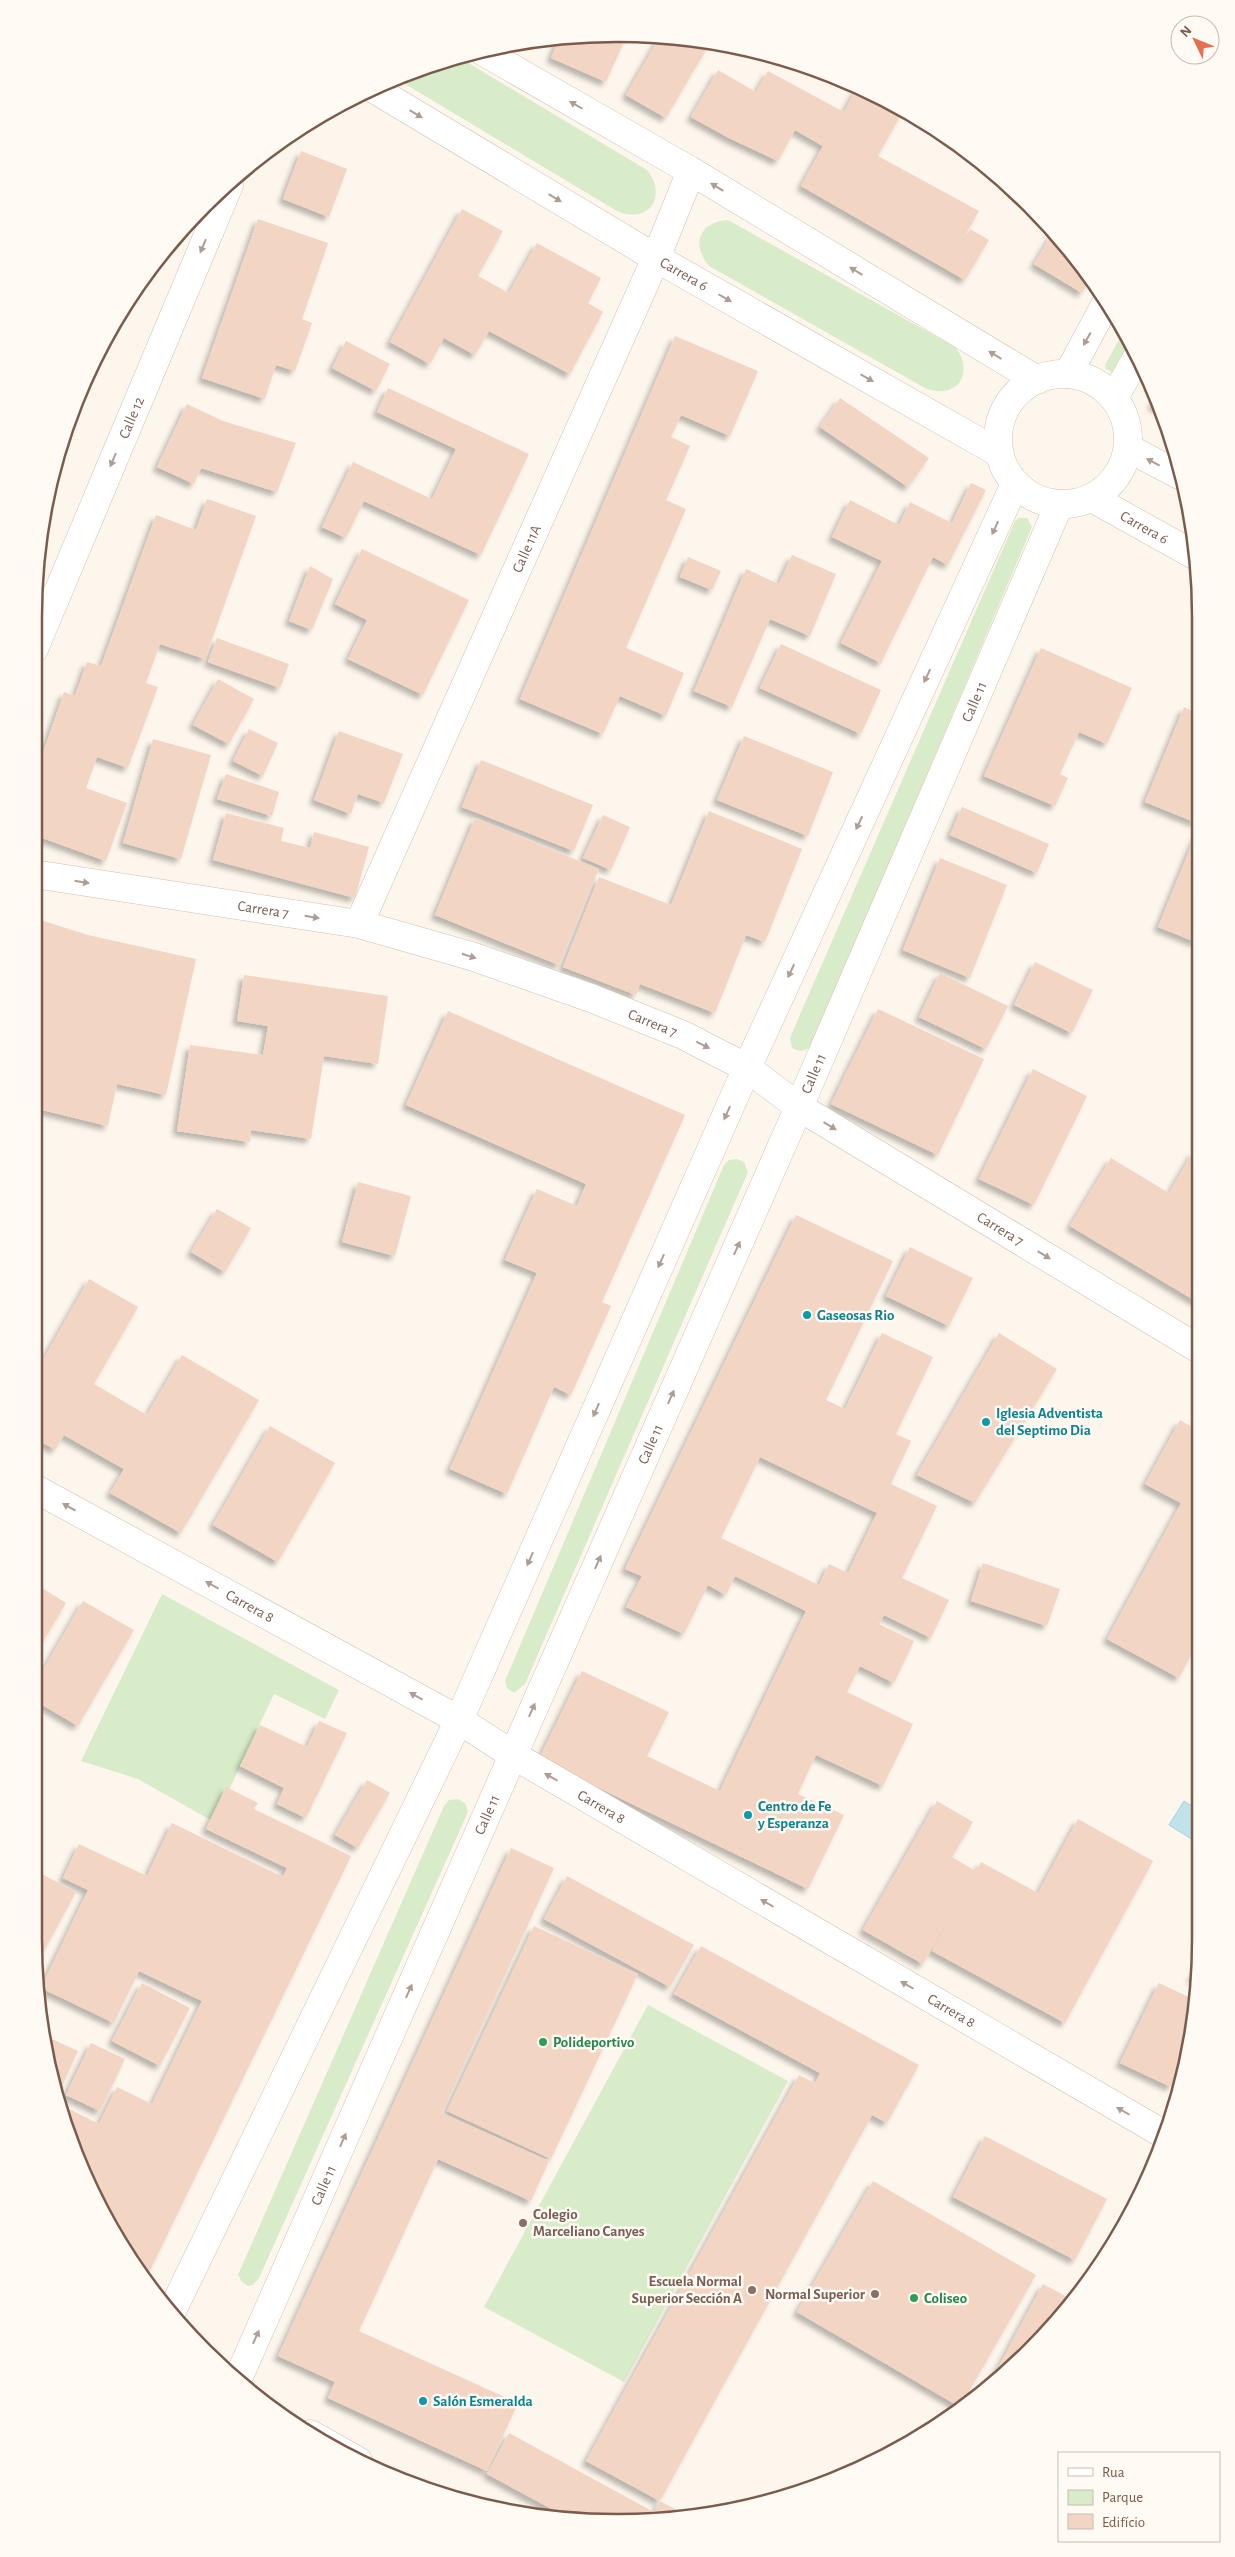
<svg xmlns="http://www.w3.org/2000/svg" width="1235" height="2557" font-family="'Alegreya Sans',sans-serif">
	<defs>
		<filter id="shadow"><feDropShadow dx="-4.5" dy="4.5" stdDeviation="2.5" flood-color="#0004"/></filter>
	</defs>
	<rect width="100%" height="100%" fill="#fdf6ec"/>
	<g fill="#d8ecc9">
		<path d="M 460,58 L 647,170 C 668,196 649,225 617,211 L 395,78 Z"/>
		<path d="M 728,220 L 955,347 C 976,373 956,401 925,388 L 709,266 C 691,244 699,222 728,220 Z"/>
		<polygon points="1122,334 1129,347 1119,366 1112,372 1106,369 1105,365"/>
		<path d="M 1019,518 L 1027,518 L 1032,527 L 812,1046 C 805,1051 801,1053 792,1048 L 790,1039 L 792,1033 L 1015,521 Z"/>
		<polygon points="737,1159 744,1162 748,1172 525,1684 514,1693 507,1688 505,1681 724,1165 729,1160"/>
		<polygon points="162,1594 339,1690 325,1719 274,1694 214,1822 138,1779 81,1761"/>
		<polygon points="458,1799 465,1803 468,1812 259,2278 253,2285 248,2286 242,2282 238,2275 444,1806 449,1800"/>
		<polygon points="648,2005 788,2081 624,2382 484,2307"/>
	</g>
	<polygon fill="#bfe3e8" stroke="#a5d3da" points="1184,1801 1201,1812 1201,1845 1169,1825"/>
	<g fill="#f3d5c3" fill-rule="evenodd" filter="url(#shadow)">
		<polygon points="618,34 627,35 606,82 551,58 558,40"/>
		<polygon points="659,38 710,43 666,118 626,95"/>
		<polygon points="718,70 756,92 768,71 844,112 857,88 902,113 878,156 979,211 956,251 970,229 989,240 965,280 801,186 823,146 795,130 778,161 729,138 691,117"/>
		<polygon points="301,151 347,169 329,217 283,199"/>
		<polygon points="462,209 503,231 478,276 509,293 537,243 601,278 588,303 603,312 570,374 489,331 475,355 444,338 430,364 390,342"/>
		<polygon points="258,219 328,243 302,319 312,323 295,371 276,365 265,399 202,378"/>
		<polygon points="1052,234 1081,262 1090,279 1082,293 1034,264"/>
		<polygon points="675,336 758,371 730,436 681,415 671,437 690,446 666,500 686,509 626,648 684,673 666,716 620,696 603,734 520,699"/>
		<polygon points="346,341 390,364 376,391 332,368"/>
		<polygon points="388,388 529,454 481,555 364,501 346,538 322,527 353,462 432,499 456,449 377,412"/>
		<polygon points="1157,396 1159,401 1161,410 1152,405"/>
		<polygon points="840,398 929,458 908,487 820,427"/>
		<polygon points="187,404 223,421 296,443 277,492 201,468 194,484 157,467"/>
		<polygon points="971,483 986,490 948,565 933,557 881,663 841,643 882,561 832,537 850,500 899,525 910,502 952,523"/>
		<polygon points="207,499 256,516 205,659 160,644 146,683 158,687 128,768 97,757 86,788 127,803 106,861 34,835 34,779 64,692 75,696 87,662 101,666 156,515 196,530"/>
		<polygon points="362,549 469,600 423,695 348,659 367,620 335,604"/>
		<polygon points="792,555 836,574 810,636 770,619 732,707 694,691 746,569 779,584"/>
		<polygon points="688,557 721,571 712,590 680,577"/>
		<polygon points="310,566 333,579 312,630 289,621"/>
		<polygon points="217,638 289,664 280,688 208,662"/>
		<polygon points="781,644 881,690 861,734 760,688"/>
		<polygon points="1041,648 1132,688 1107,744 1079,732 1060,774 1068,778 1055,806 984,776"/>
		<polygon points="218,679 254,699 229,744 193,725"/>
		<polygon points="1184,707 1197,713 1197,823 1145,802"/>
		<polygon points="249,729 278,743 263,776 233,761"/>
		<polygon points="339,731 403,754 384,803 358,794 351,814 314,800"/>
		<polygon points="744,736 833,772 808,836 717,800"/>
		<polygon points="153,739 211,755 181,859 123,843"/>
		<polygon points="481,760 593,805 574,851 462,807"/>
		<polygon points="226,774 279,792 272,816 217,799"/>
		<polygon points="962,807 1049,844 1037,873 950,835"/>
		<polygon points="709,811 802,849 765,942 746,935 715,1013 640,984 636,995 563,967 599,877 671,905"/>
		<polygon points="226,813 284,828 281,841 310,848 314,832 369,847 355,898 213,860"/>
		<polygon points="603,815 630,827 611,870 583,858"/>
		<polygon points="475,818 599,869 559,965 435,915"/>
		<polygon points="1197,832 1198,943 1158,927"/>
		<polygon points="940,858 1007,885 970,978 903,950"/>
		<polygon points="34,918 88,935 196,959 166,1095 117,1084 108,1126 34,1108"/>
		<polygon points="1035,962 1093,990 1072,1033 1014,1005"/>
		<polygon points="940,973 1008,1006 986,1049 919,1017"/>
		<polygon points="244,975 388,996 378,1064 324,1056 311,1139 251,1130 250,1142 177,1131 190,1045 263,1055 268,1026 237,1021"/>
		<polygon points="878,1009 984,1059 938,1155 831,1104"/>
		<polygon points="448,1011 685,1115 602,1302 611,1306 571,1395 554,1387 507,1494 450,1469 537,1273 505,1260 537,1189 577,1206 586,1184 406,1105"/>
		<polygon points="1033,1069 1087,1096 1034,1205 979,1179"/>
		<polygon points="1193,1152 1198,1155 1199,1303 1070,1226 1111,1158 1169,1193"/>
		<polygon points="358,1182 411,1196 395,1256 342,1242"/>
		<polygon points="217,1209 251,1228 225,1272 191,1252"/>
		<path d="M 796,1215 L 893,1261 L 826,1400 L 845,1409 L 882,1333 L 933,1357 L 896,1434 L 911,1441 L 891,1484 L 937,1506 L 902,1578 L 949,1600 L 931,1638 L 884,1615 L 879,1624 L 914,1641 L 894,1683 L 860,1666 L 847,1692 L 913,1724 L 883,1786 L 816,1755 L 798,1794 L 844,1815 L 808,1889 L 539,1759 L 582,1671 L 669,1712 L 647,1756 L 720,1791 L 806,1611 L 735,1576 L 726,1595 L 708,1585 L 684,1634 L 626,1607 L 642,1576 L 625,1569 ZM 760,1457 L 877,1513 L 848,1573 L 829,1564 L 819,1585 L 721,1538 Z"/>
		<polygon points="910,1247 973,1278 949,1326 886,1296"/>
		<polygon points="89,1279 138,1307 94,1384 147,1415 182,1355 259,1400 181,1533 110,1493 124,1469 64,1435 55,1450 34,1437 34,1358 42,1362"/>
		<polygon points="999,1333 1057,1369 975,1503 917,1475"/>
		<polygon points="1180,1420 1199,1431 1200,1639 1179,1678 1107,1639 1181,1503 1145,1484"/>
		<polygon points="270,1426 335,1463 278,1562 213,1525"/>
		<polygon points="983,1563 1060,1589 1047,1626 971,1601"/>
		<polygon points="34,1583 66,1603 41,1645 34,1640"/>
		<polygon points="83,1601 134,1630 78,1726 34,1700 34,1686"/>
		<polygon points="319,1721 347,1733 306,1818 277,1804 284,1788 240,1766 260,1725 307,1747"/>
		<polygon points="367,1780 390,1793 358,1848 335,1835"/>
		<polygon points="226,1787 258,1803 254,1809 351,1856 145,2281 112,2231 65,2127 59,2104 99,2124 117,2087 152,2104 202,2001 139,1971 114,2023 41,1988 88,1890 63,1878 79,1844 147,1876 172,1823 283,1877 287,1868 206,1829"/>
		<polygon points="937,1801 973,1822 952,1857 976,1871 981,1862 1038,1893 1078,1819 1153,1861 1065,2023 932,1951 947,1922 923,1964 863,1930"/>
		<polygon points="511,1848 554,1868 442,2113 549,2161 531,2201 438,2159 359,2331 518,2403 487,2471 328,2398 335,2382 278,2356"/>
		<polygon points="34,1870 76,1892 36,1966 34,1940"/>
		<polygon points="567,1876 694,1945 670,1987 544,1919"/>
		<polygon points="534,1926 638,1974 551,2159 447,2111"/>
		<polygon points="701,1946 919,2065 887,2123 872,2115 660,2501 692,2518 574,2521 487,2474 509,2433 654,2512 660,2501 586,2461 799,2075 815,2083 820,2073 674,1994"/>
		<polygon points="1199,1966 1197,1979 1197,1981 1191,1978"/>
		<polygon points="142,1983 190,2008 160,2066 112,2041"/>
		<polygon points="1159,1983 1195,2000 1191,2045 1171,2087 1120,2063"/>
		<polygon points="43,2035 78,2051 57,2097 45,2053"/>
		<polygon points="91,2043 125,2059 100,2111 66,2095"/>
		<polygon points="985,2136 1107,2199 1075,2260 953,2197"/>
		<polygon points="873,2181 1036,2275 960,2407 797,2312"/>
		<polygon points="1043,2284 1075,2301 1056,2325 986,2390"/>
	</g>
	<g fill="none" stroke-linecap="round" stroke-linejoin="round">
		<defs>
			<g id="minor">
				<polyline points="482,51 691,171 1037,380"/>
				<path id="s1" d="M 374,89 L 656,258 L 999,453"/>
				<path id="s2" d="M 34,649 L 229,185"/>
				<path id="s3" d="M 34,874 L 359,924 L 471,956 L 591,998 L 683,1035 L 747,1068 L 799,1107 L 1199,1349"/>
				<path id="s4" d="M 359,924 L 656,258 L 691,171"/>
			</g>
			<g id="tertiary">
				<polyline points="1068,374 1105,305"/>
				<polyline points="1114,398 1136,359"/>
				<path id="s5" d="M 34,1488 L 459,1720 L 513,1755 L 1165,2135"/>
				<polyline points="310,2434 358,2461"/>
			</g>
			<g id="secondary">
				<circle cx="1063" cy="439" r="65"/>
				<polyline points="1128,448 1179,475"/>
				<path id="s6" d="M 1092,498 L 1196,556"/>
				<polyline points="171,2313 459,1720 747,1068 1015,484"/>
				<path id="s7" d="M 237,2381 L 799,1107 L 1059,505"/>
			</g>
		</defs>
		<use href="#minor" stroke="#d1beb0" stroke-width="29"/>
		<use href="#tertiary" stroke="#d1beb0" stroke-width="29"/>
		<use href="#secondary" stroke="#d6c0b0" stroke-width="29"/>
		<use href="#minor" stroke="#fff" stroke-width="28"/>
		<use href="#tertiary" stroke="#fff" stroke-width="28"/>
		<use href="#secondary" stroke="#fff" stroke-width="28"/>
	</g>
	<defs><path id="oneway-solid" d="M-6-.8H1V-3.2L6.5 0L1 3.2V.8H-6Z" transform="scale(1.25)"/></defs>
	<g fill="#af9d94">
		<use href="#oneway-solid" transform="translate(576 105) rotate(-150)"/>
		<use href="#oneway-solid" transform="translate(416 114) rotate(31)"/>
		<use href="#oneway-solid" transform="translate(717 187) rotate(-149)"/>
		<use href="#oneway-solid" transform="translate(555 198) rotate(31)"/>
		<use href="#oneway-solid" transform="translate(203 246) rotate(113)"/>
		<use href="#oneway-solid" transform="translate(856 271) rotate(-149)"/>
		<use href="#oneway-solid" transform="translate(725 298) rotate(30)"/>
		<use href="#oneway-solid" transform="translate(1087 339) rotate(119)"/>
		<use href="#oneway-solid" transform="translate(995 355) rotate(-149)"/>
		<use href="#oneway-solid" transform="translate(867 378) rotate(30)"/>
		<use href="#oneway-solid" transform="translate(113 460) rotate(113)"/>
		<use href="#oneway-solid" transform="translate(1153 462) rotate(-152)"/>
		<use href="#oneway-solid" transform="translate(995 528) rotate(115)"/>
		<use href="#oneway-solid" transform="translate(927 676) rotate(115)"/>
		<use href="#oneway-solid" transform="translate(859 823) rotate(115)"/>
		<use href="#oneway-solid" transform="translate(82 882) rotate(9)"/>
		<use href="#oneway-solid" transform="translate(312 917) rotate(9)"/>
		<use href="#oneway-solid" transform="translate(469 956) rotate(17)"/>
		<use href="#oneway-solid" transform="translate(791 971) rotate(115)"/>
		<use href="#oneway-solid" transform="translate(703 1045) rotate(27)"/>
		<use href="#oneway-solid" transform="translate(727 1113) rotate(114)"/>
		<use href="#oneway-solid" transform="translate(830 1126) rotate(31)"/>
		<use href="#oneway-solid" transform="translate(737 1248) rotate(-66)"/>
		<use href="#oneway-solid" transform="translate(1044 1255) rotate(31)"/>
		<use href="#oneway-solid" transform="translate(661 1261) rotate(114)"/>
		<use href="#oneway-solid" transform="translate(671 1397) rotate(-66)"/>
		<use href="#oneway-solid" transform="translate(596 1410) rotate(114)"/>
		<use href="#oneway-solid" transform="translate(69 1507) rotate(-151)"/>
		<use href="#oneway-solid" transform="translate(530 1559) rotate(114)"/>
		<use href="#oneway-solid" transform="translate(598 1562) rotate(-66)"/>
		<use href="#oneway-solid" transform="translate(212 1585) rotate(-151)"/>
		<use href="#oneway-solid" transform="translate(416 1696) rotate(-151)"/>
		<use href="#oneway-solid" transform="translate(532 1710) rotate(-66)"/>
		<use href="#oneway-solid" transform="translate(551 1777) rotate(-150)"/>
		<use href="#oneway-solid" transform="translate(767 1903) rotate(-150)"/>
		<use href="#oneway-solid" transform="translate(907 1985) rotate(-150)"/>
		<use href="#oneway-solid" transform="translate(409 1991) rotate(-66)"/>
		<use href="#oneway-solid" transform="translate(1123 2111) rotate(-150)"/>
		<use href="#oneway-solid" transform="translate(343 2140) rotate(-66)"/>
		<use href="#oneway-solid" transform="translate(256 2337) rotate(-66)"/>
	</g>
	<g fill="#0f9aa8" stroke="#fffaf3" stroke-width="2">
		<circle cx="807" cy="1315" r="5"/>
		<circle cx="986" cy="1422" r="5"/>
		<circle cx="748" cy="1815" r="5"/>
		<circle cx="423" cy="2401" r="5"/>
	</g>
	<g fill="#2e9e5b" stroke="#fffaf3" stroke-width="2">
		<circle cx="543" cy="2042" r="5"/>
		<circle cx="914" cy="2298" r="5"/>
	</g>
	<g fill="#8d6e63" stroke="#fffaf3" stroke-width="2">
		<circle cx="523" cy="2223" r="5"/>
		<circle cx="752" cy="2290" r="5"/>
		<circle cx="875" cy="2294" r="5"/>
	</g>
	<g text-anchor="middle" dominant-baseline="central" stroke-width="5" stroke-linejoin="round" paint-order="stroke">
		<g font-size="15" fill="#7a5c4d" stroke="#fffaf3">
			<text stroke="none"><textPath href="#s1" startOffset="361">Carrera 6</textPath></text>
			<text stroke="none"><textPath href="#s2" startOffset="251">Calle 12</textPath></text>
			<text stroke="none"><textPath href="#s6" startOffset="60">Carrera 6</textPath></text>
			<text stroke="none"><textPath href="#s4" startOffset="411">Calle 11A</textPath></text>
			<text stroke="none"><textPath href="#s7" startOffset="1834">Calle 11</textPath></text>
			<text stroke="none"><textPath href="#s3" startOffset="232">Carrera 7</textPath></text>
			<text stroke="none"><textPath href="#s3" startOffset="639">Carrera 7</textPath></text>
			<text stroke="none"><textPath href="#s7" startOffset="1429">Calle 11</textPath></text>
			<text stroke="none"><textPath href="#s3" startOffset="1044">Carrera 7</textPath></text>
			<text stroke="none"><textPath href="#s7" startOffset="1024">Calle 11</textPath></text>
			<text stroke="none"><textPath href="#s5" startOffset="246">Carrera 8</textPath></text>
			<text stroke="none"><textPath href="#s5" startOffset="651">Carrera 8</textPath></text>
			<text stroke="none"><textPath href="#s7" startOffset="619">Calle 11</textPath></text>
			<text stroke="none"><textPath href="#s5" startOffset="1056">Carrera 8</textPath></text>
			<text stroke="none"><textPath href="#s7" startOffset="214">Calle 11</textPath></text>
		</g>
		<g font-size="15" font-weight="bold" fill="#0d838f" stroke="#fffaf3" text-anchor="start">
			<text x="817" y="1315">Gaseosas Rio</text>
			<text x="996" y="1413">Iglesia Adventista<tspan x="996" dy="17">del Septimo Dia</tspan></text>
			<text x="758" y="1806">Centro de Fe<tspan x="758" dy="17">y Esperanza</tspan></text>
			<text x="433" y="2401">Salón Esmeralda</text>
		</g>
		<g font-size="15" font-weight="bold" fill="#27864d" stroke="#fffaf3" text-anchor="start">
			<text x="553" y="2042">Polideportivo</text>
			<text x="924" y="2298">Coliseo</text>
		</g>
		<g font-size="15" font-weight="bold" fill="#785e54" stroke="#fffaf3" text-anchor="end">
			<text x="533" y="2214" text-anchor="start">Colegio<tspan x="533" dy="17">Marceliano Canyes</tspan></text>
			<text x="742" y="2281">Escuela Normal<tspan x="742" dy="17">Superior Sección A</tspan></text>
			<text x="865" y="2294">Normal Superior</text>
		</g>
	</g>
	<path d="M0 0H1235V2557H0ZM617 42H617A575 575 0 0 1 1192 617V1939A575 575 0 0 1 617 2514H617A575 575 0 0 1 42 1939V617A575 575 0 0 1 617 42Z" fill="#fffaf3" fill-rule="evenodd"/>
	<path fill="none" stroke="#7a5c4d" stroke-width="2.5" d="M617 42H617A575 575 0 0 1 1192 617V1939A575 575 0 0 1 617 2514H617A575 575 0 0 1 42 1939V617A575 575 0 0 1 617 42Z"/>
	<rect x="1058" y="2452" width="162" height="90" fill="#fffaf3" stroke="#cabbb1"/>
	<rect x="1068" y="2468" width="25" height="8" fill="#ffffff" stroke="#cabbb1"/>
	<text x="1102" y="2477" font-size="15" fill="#7a5c4d">Rua</text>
	<rect x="1068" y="2490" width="25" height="15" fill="#d8ecc9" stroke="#cabbb1"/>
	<text x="1102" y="2502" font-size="15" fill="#7a5c4d">Parque</text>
	<rect x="1068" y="2514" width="25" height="15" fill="#f3d5c3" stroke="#cabbb1"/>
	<text x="1102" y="2527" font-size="15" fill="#7a5c4d">Edifício</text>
	<g transform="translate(1195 40) rotate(313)"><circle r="24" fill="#fffaf3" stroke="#cabbb1"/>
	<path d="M0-4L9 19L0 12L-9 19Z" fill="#e76f51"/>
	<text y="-8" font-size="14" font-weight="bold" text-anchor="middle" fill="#7a5c4d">N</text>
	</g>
</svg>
